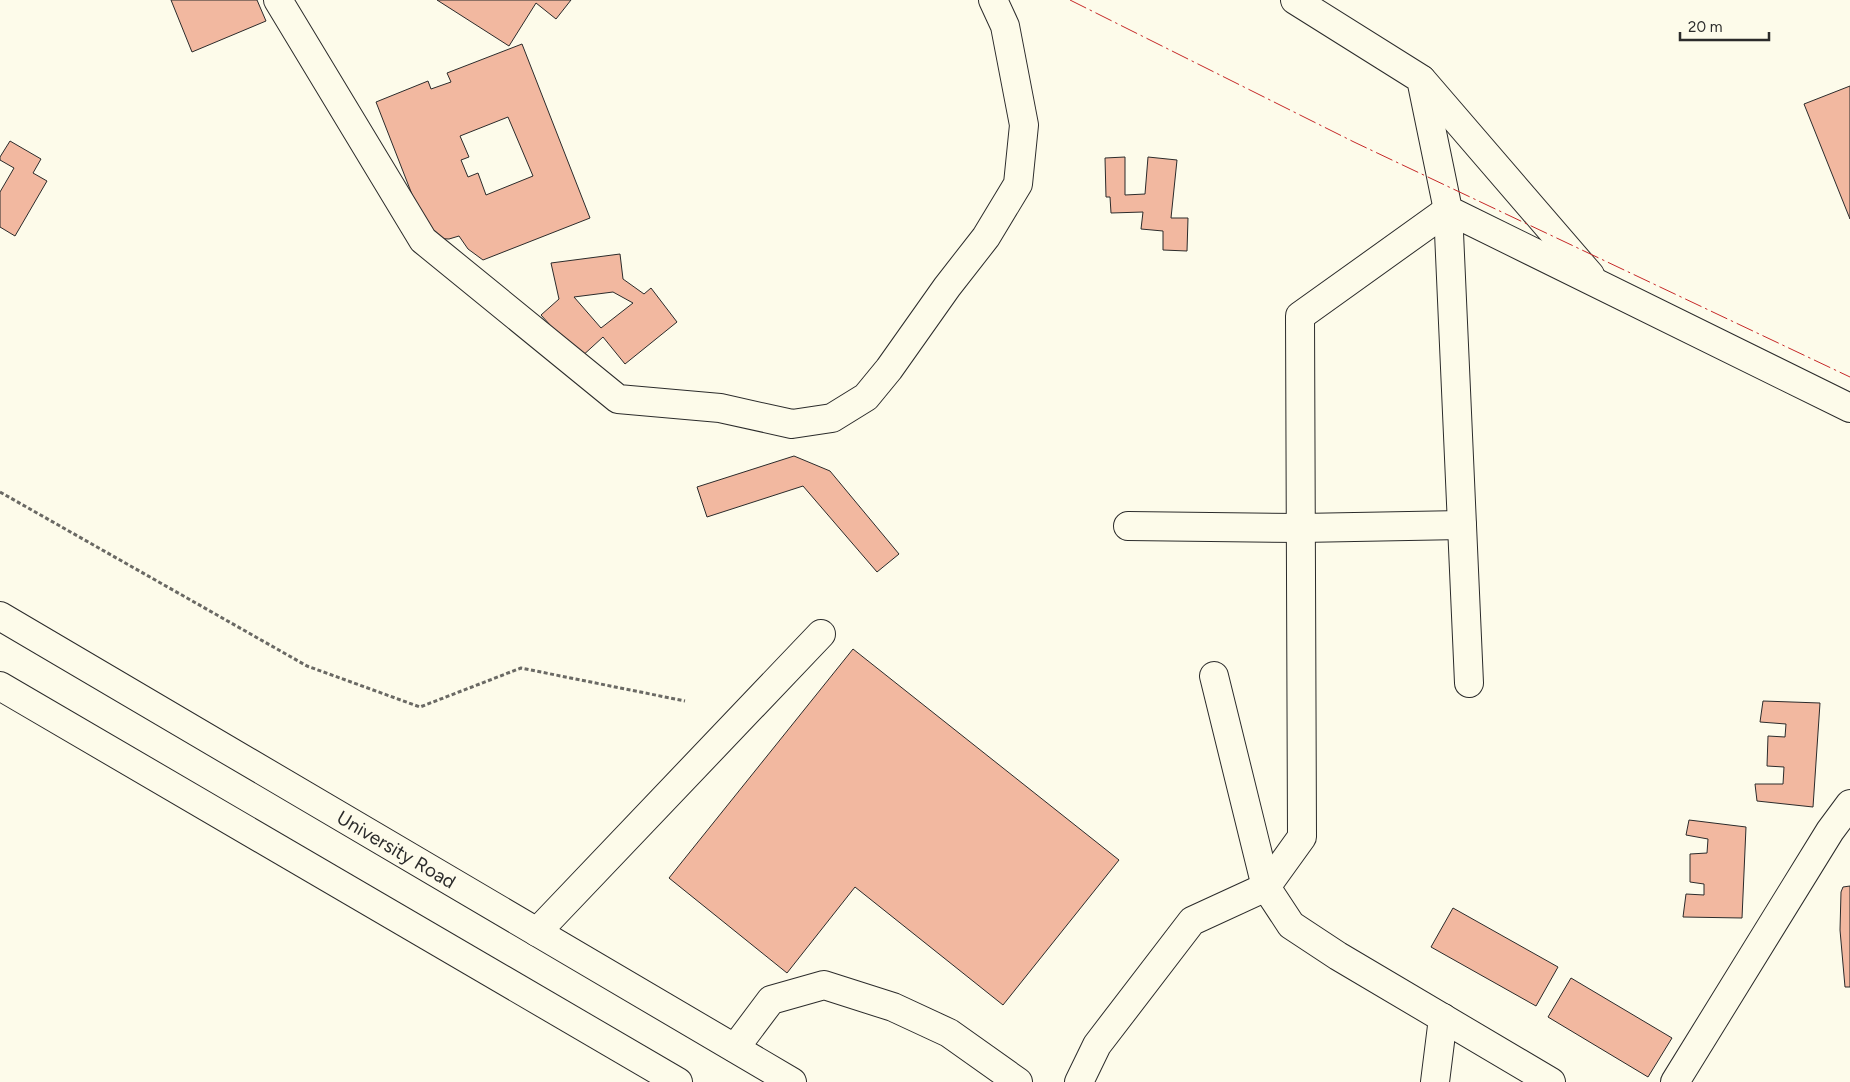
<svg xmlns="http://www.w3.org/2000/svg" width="1850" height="1082" font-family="Figtree,sans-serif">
	<rect width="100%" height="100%" fill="#fdfbea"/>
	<g fill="#f2b8a0" stroke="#2b2b2b" fill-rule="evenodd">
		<polygon points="171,0 257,0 266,21 192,52"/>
		<polygon points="437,0 571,0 556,19 536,3 509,46"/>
		<path d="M 522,44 L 590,218 L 483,260 L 468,249 L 459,236 L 449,239 L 429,238 L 376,102 L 428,81 L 431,89 L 451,82 L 447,73 ZM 508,117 L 533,176 L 486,195 L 478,173 L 468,177 L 461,160 L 469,157 L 460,136 Z"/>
		<polygon points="1850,86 1850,219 1804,104"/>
		<polygon points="10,141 41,159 33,173 47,181 15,236 0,227 0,192 14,168 0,160 0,157"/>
		<polygon points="1125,157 1125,195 1145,194 1148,157 1177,160 1171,218 1188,218 1187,251 1163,250 1163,231 1141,229 1143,212 1111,213 1110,197 1106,197 1105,158"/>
		<path d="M 620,254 L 623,279 L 644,294 L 651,288 L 677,322 L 625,364 L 603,337 L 580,358 L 541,315 L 559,299 L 551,263 ZM 613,292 L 633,303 L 601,328 L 574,297 Z"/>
		<polygon points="794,456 830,471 899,554 877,572 803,486 707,517 697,487"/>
		<polygon points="853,649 1119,860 1003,1005 855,887 787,973 669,878"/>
		<polygon points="1763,701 1820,703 1813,807 1757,801 1755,784 1783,784 1784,767 1767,766 1768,736 1785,737 1786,724 1760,722"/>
		<polygon points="1689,820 1746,827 1742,918 1683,917 1686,894 1704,895 1704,884 1690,882 1690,854 1707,853 1708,839 1686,835"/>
		<polygon points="1850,886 1850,987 1845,987 1840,930 1841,892 1843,887"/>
		<polygon points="1453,908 1558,967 1536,1006 1431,947"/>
		<polygon points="1571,978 1672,1038 1648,1077 1548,1017"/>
	</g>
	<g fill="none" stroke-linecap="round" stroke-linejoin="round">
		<defs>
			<g id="minor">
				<polyline points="278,0 423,240 618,399 720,408 792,424 832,418 866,397 889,369 947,287 986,237 1018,184 1024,125 1005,26 993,0"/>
				<polyline points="1295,0 1421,79 1448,210 1850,408"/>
				<polyline points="1422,80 1590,275"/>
				<polyline points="1448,210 1469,683"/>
				<polyline points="1128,526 1301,528 1462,525"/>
				<polyline points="1214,676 1266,887 1291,925 1338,956 1551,1082"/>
				<polyline points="537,932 821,634"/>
				<polyline points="735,1048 771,1000 824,985 893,1007 949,1033 1018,1082"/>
				<polyline points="1079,1082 1097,1045 1192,921 1266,887 1302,837 1300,316 1448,210"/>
				<polyline points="1435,1082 1443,1018"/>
				<polyline points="1675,1082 1830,831 1850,804"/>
			</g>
			<g id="major">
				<path id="s1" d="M 0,616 L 792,1082"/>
				<polyline points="0,686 678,1082"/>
			</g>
		</defs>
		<use href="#minor" stroke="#2b2b2b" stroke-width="30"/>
		<use href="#major" stroke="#2b2b2b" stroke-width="30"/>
		<polyline stroke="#6a6964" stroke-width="3" stroke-dasharray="4 2.5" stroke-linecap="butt" points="0,492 307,666 420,707 521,668 685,701"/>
		<use href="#minor" stroke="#fdfbea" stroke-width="28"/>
		<use href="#major" stroke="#fdfbea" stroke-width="28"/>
		<polyline stroke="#c62828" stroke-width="1" stroke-dasharray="18 4 2.5 4" stroke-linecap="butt" points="1070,0 1354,142 1850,377"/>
	</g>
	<g text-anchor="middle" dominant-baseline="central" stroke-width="4" stroke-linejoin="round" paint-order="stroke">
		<g font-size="19" fill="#2b2b2b" stroke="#fdfbea">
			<text stroke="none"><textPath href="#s1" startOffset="460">University Road</textPath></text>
		</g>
	</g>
	<path d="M1680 32v8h89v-8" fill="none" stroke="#2b2b2b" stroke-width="2.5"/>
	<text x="1688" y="32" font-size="15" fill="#2b2b2b" stroke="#fdfbea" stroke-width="4" paint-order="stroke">20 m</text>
</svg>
